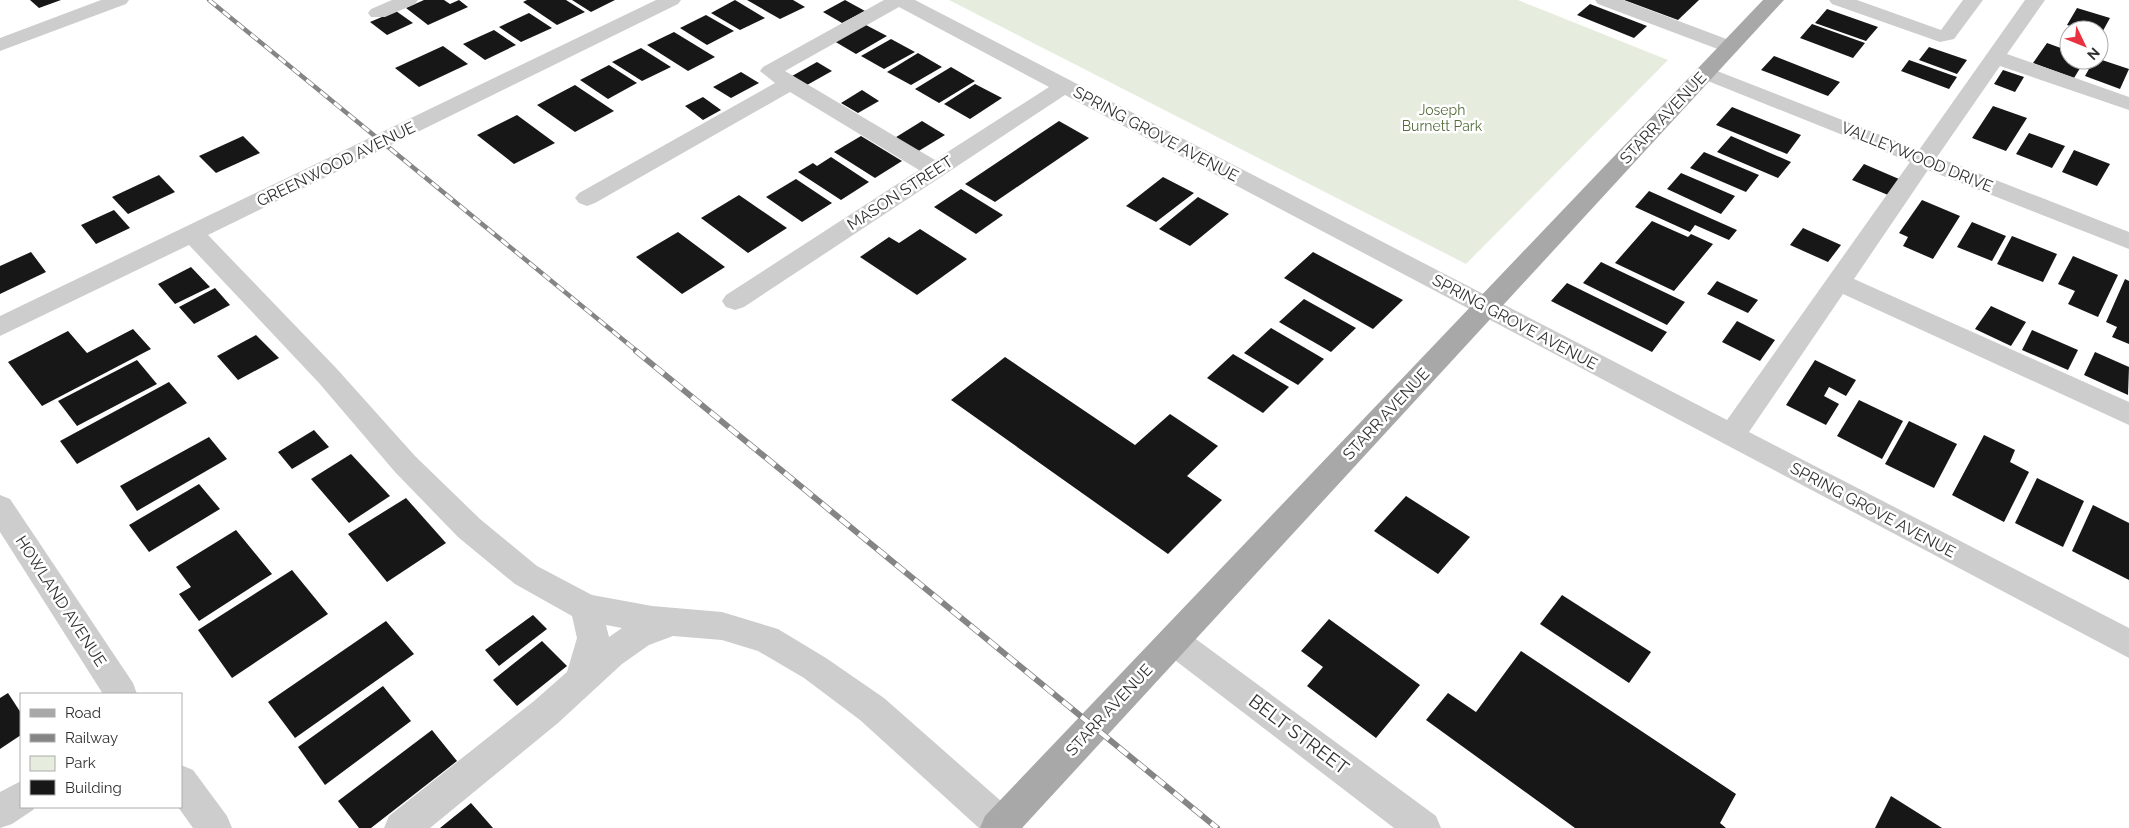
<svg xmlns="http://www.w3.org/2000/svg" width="2129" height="828" font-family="Raleway,sans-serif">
	<rect width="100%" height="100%" fill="#fff"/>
	<polygon fill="#e6edde" points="949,0 1518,0 1668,60 1466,264"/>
	<g fill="#171717">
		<polygon points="30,0 61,0 39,8"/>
		<polygon points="424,0 444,0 450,4 459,0 468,7 428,25 406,8"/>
		<polygon points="527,0 566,0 585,12 557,25 523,2"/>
		<polygon points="572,0 615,0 591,12"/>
		<polygon points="735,0 765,18 740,30 711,13"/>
		<polygon points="747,0 793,0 805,7 780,19"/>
		<polygon points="845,0 865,11 842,23 823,12"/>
		<polygon points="1624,0 1699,0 1678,20"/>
		<polygon points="1590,4 1647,26 1634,38 1577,15"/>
		<polygon points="2077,8 2110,18 2099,38 2099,30 2083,30 2067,25"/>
		<polygon points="1827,9 1878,27 1866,41 1815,23"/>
		<polygon points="396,11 413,23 387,35 370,22"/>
		<polygon points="529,13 552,28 521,42 499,27"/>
		<polygon points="706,15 734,31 707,45 680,28"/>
		<polygon points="864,24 887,36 856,54 834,41"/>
		<polygon points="1812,24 1865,43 1853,58 1800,38"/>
		<polygon points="494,30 516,45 485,60 463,44"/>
		<polygon points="674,32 715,57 688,71 647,45"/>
		<polygon points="891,39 915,52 884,69 861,56"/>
		<polygon points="2047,43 2069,51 2069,60 2085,60 2074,78 2033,63"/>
		<polygon points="443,46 468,64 419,87 395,68"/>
		<polygon points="1929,47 1967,60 1957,74 1919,60"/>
		<polygon points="641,48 671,67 642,81 612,62"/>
		<polygon points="918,53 942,67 911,85 887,72"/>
		<polygon points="1774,56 1840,82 1828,96 1761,70"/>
		<polygon points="2099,59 2129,69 2120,89 2085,76 2094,60"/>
		<polygon points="1909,60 1957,77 1949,89 1901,71"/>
		<polygon points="817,62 832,71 807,85 792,76"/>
		<polygon points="609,65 637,83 608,99 580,80"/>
		<polygon points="951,67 975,81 939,103 915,89"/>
		<polygon points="2003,70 2024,77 2015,92 1994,84"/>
		<polygon points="741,72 759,83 731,98 713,87"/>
		<polygon points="975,84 1002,98 970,119 944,104"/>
		<polygon points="575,85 614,111 575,132 537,105"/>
		<polygon points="862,90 879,101 858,113 841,103"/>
		<polygon points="703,97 721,110 703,120 685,106"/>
		<polygon points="1993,106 2027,118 2006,151 1972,138"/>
		<polygon points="1732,107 1801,135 1787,154 1716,125"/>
		<polygon points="517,115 555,143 514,164 477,135"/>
		<polygon points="922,121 945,135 917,152 893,139"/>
		<polygon points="1059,121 1089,138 995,202 965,184"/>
		<polygon points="2029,133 2065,146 2052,168 2016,154"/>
		<polygon points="243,136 260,153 216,173 199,156"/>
		<polygon points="861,136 902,161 875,178 834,152"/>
		<polygon points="1731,136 1791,162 1778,178 1717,152"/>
		<polygon points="2074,150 2110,164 2097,186 2062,172"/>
		<polygon points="1704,152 1759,175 1746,192 1690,168"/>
		<polygon points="831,157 869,182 841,200 798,172 813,163 817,166"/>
		<polygon points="1864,164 1899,179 1888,195 1852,180"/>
		<polygon points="1681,173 1735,196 1721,214 1667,189"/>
		<polygon points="159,175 175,192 128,214 112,197"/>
		<polygon points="1163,177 1194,193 1156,222 1126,206"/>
		<polygon points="796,179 832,203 802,222 766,197"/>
		<polygon points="961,189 1003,215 976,234 934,207"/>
		<polygon points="1649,191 1737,230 1729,240 1695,225 1690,232 1635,207"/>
		<polygon points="739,195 787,228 748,253 701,218"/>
		<polygon points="1198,197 1229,214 1190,246 1159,229"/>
		<polygon points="1922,200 1960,216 1933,259 1903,246 1908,237 1899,233"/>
		<polygon points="114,210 130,228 96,244 81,225"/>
		<polygon points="1652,221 1688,237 1691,234 1713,244 1674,291 1615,263"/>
		<polygon points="1972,222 2006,236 1992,261 1957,247"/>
		<polygon points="1803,228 1841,245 1828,262 1790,245"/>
		<polygon points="920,229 967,259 917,295 860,257 889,237 899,243"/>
		<polygon points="678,232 725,267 682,294 636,257"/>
		<polygon points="2012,236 2057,254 2043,282 1997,264"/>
		<polygon points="31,252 46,272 0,294 0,266"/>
		<polygon points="1313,252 1403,300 1373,329 1284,278"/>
		<polygon points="2073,256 2118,275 2098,317 2068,304 2075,291 2058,284"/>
		<polygon points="1601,262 1685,302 1667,325 1583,283"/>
		<polygon points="191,267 210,287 175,304 158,284"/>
		<polygon points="2125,279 2129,281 2129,344 2112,337 2117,327 2106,322"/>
		<polygon points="1717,281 1758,300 1748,313 1707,294"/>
		<polygon points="1567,283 1667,332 1652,352 1551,301"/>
		<polygon points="215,288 230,305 194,324 179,307"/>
		<polygon points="1304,299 1356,328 1331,352 1279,322"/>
		<polygon points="1991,306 2026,322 2011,346 1975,329"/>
		<polygon points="1737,321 1775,340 1760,361 1722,342"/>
		<polygon points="1271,328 1324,359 1298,385 1244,353"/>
		<polygon points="133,329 151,349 42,406 8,362 68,331 87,353"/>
		<polygon points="2032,330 2078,350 2068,370 2022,350"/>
		<polygon points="256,335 279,358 238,380 217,356"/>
		<polygon points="2095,352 2129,367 2128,395 2084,375"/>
		<polygon points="1233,354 1289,387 1263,413 1207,378"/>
		<polygon points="1005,357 1135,445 1170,414 1218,446 1187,476 1222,500 1168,554 951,400"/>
		<polygon points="137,360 157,384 77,426 58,401"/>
		<polygon points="1815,360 1856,380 1846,396 1829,387 1824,396 1839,404 1826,425 1786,405"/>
		<polygon points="169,382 187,403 77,464 60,441"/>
		<polygon points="1859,400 1903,421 1882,459 1837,436"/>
		<polygon points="1909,421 1957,444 1934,488 1885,464"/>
		<polygon points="314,430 329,447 292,469 278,452"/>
		<polygon points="1984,435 2015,450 2010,462 2029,472 2004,522 1952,495"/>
		<polygon points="209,437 227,459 137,511 120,486"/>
		<polygon points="351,454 390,496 349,523 311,479"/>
		<polygon points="2037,478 2084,501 2063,547 2015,523"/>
		<polygon points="199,484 220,509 149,552 129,525"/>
		<polygon points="1406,496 1470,537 1438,574 1374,531"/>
		<polygon points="406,498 446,543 387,582 348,534"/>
		<polygon points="2093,505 2129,523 2129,580 2072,551"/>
		<polygon points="236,530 272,574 199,621 179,594 191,587 176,567"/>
		<polygon points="292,570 328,614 232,678 198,630"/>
		<polygon points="1562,595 1651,652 1629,683 1540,624"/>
		<polygon points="533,615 547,629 499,666 485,650"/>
		<polygon points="1329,619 1420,685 1376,738 1307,686 1323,667 1301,651"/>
		<polygon points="386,621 414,654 295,738 268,702"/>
		<polygon points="542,641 567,666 517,706 493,680"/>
		<polygon points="1521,651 1736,794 1720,823 1726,828 1575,828 1426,720 1448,693 1476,712"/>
		<polygon points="383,686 411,721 325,785 298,747"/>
		<polygon points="8,693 21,713 21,735 0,749 0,698"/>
		<polygon points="432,730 457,761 371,828 359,828 338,801"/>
		<polygon points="1891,796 1942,828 1875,828"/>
		<polygon points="471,803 493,828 440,828"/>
	</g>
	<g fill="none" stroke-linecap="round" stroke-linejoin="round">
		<g fill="#cdcdcd" fill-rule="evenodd">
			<polygon points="101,0 129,0 126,4 0,51 0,38"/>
			<polygon points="392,0 418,0 415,4 385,17 371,17 368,13 371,9"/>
			<path d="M 656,0 L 681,0 L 678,4 L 208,235 L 337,369 L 415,456 L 480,519 L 537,566 L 592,595 L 652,606 L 722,612 L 778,629 L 826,658 L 884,698 L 1018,816 L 1023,828 L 979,828 L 860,720 L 804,678 L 758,651 L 722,640 L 673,636 L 649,645 L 622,664 L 558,723 L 430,828 L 384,828 L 389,816 L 534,701 L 567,672 L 577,638 L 572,616 L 515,584 L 458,537 L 395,472 L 319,383 L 189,245 L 0,336 L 0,316 ZM 606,625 L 622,628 L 609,637 Z"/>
			<path d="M 884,0 L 915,0 L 1727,420 L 1910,162 L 1698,77 L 1695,73 L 1698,69 L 1705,67 L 1712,69 L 1919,150 L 2025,0 L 2045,0 L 2007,54 L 2129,97 L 2129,110 L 2000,66 L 1937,157 L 2129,232 L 2129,249 L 1928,170 L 1854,279 L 2129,402 L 2129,425 L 1843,294 L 1749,432 L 2129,628 L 2129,658 L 1065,95 L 744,307 L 735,310 L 726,307 L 722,301 L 726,295 L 919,170 L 790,92 L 595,203 L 587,206 L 579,203 L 575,198 L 579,193 L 775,83 L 760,71 L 763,67 ZM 899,7 L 1049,87 L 935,160 L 785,71 Z"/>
			<polygon points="1595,0 1623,0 1737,43 1740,47 1737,51 1730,53 1723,51 1598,4"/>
			<polygon points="1829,0 1857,0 1941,30 1963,0 1983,0 1954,39 1940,42 1832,4"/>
			<polygon points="0,495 10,499 133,683 137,694 103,694 0,532"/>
			<polygon points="1174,627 1185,631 1436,816 1441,828 1394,828 1163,651 1158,641 1163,631"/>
			<polygon points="181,765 193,770 227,816 232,828 193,828 178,807 181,807"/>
			<polygon points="21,781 21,807 35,807 33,810 12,824 0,828 0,792"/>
		</g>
		<polygon fill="#a8a8a8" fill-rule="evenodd" points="1763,0 1784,0 1022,828 980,828 985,816"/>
		<defs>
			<polyline id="rail-far1" points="209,0 638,352"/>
			<polyline id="rail" points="636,351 1217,828"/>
		</defs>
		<use href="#rail-far1" stroke="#858585" stroke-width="4.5"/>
		<use href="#rail" stroke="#858585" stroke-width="6"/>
		<use href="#rail-far1" stroke="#fff" stroke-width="3" stroke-dasharray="9" stroke-linecap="butt"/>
		<use href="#rail" stroke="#fff" stroke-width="4.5" stroke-dasharray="12" stroke-linecap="butt"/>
	</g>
	<g text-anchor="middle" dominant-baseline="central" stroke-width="5" stroke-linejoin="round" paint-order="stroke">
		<g font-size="14" fill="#536d3c" stroke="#fff">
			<text x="1442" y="110">Joseph<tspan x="1442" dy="16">Burnett Park</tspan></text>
		</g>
		<g font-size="16" fill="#303030" stroke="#fff">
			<text transform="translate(1663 118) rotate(-47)">STARR AVENUE</text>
			<text transform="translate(1156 134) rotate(28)">SPRING GROVE AVENUE</text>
			<text transform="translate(1917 157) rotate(22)">VALLEYWOOD DRIVE</text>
			<text transform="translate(336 164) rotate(-26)">GREENWOOD AVENUE</text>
			<text transform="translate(900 193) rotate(-33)">MASON STREET</text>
			<text transform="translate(1515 322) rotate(28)">SPRING GROVE AVENUE</text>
			<text transform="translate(1386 414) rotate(-47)">STARR AVENUE</text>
			<text transform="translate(1873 510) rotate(28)">SPRING GROVE AVENUE</text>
			<text transform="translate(61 601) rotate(57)">HOWLAND AVENUE</text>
			<text transform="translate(1109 710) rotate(-47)">STARR AVENUE</text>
		</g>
		<g font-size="19" fill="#303030" stroke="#fff">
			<text transform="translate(1299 734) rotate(37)">BELT STREET</text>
		</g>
	</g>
	<rect x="20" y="693" width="162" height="115" fill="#ffffff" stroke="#acacac"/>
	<rect x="30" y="709" width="25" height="8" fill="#a8a8a8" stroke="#acacac"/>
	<text x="65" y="718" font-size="15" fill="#303030">Road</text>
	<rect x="30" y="734" width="25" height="8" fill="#858585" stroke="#acacac"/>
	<text x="65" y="743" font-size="15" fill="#303030">Railway</text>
	<rect x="30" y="756" width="25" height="15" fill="#e6edde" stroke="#acacac"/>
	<text x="65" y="768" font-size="15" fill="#303030">Park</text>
	<rect x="30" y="780" width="25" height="15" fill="#171717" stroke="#acacac"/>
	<text x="65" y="793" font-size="15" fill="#303030">Building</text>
	<g transform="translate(2084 45) rotate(133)"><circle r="24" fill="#ffffff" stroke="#acacac"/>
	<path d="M0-4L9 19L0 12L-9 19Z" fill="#e9313f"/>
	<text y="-8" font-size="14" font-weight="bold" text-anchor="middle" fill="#303030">N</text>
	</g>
</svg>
